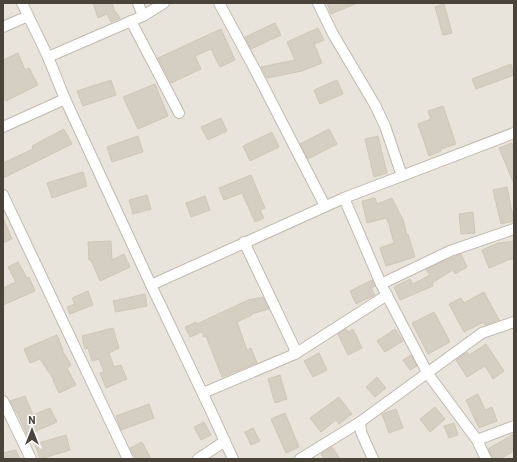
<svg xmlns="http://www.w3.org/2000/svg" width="517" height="462" font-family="Barlow,sans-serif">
	<rect width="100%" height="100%" fill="#f5f2ec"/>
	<rect fill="#e8e4db" x="3" y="3" width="511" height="456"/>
	<g fill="#d5cec2" stroke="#d0c6b6">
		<polygon points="93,3 112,3 115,12 116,12 120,18 111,22 107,14 98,18"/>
		<polygon points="327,3 357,3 331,14"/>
		<polygon points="444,4 452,33 443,35 435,7"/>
		<polygon points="275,23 281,35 251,49 245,37"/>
		<polygon points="318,28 324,40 314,44 322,63 302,71 267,78 261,67 295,60 287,42"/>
		<polygon points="221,29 235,60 220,67 211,49 195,56 201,69 171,83 158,58"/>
		<polygon points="18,53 25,70 29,68 38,85 6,101 3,96 3,60"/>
		<polygon points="511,64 514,75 476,89 472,79"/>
		<polygon points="111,80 116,95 83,106 77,91"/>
		<polygon points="337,80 343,94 320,104 314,90"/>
		<polygon points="155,84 168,116 138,129 123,97"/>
		<polygon points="443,106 456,144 441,149 441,151 429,156 418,124 431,119 428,111"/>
		<polygon points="221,118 227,131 208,140 201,127"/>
		<polygon points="64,129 72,144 3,178 3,163 33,149 32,146"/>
		<polygon points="329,129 337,144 308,159 300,144"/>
		<polygon points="272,132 279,147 250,161 243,146"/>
		<polygon points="138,136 143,152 112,162 107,147"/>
		<polygon points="378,136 387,173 374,177 365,139"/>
		<polygon points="512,143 514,149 514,184 499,148"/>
		<polygon points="83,172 87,186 52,198 47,183"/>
		<polygon points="251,175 265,208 260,210 264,218 255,222 242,193 224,200 219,188"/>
		<polygon points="507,187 514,221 501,224 493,190"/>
		<polygon points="147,195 151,209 133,214 129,200"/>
		<polygon points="205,196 210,210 191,217 186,203"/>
		<polygon points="375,198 377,204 392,198 403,220 407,235 408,234 415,257 386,266 380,248 394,243 389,224 386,218 367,223 362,201"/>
		<polygon points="473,212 475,233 461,234 459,214"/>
		<polygon points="3,218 12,239 3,243"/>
		<polygon points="111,241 112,260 124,254 130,267 100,281 91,260 89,260 88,242"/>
		<polygon points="514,241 514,259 508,260 489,268 482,250 498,243"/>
		<polygon points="461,254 467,267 455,274 453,270 432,283 433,286 400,300 394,287 410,279 413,284 430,275 426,269"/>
		<polygon points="18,262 27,278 29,277 35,291 3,305 3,288 16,282 8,267"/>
		<polygon points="372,280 375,286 371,288 375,295 356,304 350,291"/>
		<polygon points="88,291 93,305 70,314 67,307 75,304 72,298"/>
		<polygon points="484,292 499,320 485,325 484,322 464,332 449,304 461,298 464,303"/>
		<polygon points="145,294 147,306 116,312 113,301"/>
		<polygon points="263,297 269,309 251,314 252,315 237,322 247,350 251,348 257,363 222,377 206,336 204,337 202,332 190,337 185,327 196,322 197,324 248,300"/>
		<polygon points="434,312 450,342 428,354 412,323"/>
		<polygon points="113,328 119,348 109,353 114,367 121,365 127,379 106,388 100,373 104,372 99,359 92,361 88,348 85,349 82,336"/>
		<polygon points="346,329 348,332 353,329 362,348 348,355 338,334"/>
		<polygon points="395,329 403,341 385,352 377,341"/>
		<polygon points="57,335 63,350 62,350 71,365 67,368 76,385 59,393 53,380 54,380 40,359 30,363 24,349"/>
		<polygon points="486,344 504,371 493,379 485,366 467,377 456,360 467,352 469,355"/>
		<polygon points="319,353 327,370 313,377 304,361"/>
		<polygon points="411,355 417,366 410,370 403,360"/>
		<polygon points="280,375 287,399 275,403 268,379"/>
		<polygon points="377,377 386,388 375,397 366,387"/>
		<polygon points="478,394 485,410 492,407 497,421 479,428 466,400"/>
		<polygon points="25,396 33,415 50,408 57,422 27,435 17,412 16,412 10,401"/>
		<polygon points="339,397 352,414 339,424 336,420 321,432 310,418"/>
		<polygon points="149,404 154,418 121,430 116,416"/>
		<polygon points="435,407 445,419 430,432 420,419"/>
		<polygon points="396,409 403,428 389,433 382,414"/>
		<polygon points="285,413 299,447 286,453 271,419"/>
		<polygon points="204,422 211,435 201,440 194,427"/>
		<polygon points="454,423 458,435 449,438 444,426"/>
		<polygon points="253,428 260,441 251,445 245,432"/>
		<polygon points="514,434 514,451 500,459 493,459 488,449"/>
		<polygon points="66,435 70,450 40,459 35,444"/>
		<polygon points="142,442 151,459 136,459 130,448"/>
		<polygon points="332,447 340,459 324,459 321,454"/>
		<polygon points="16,450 20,459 3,459 3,453"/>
	</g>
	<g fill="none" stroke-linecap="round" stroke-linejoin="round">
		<defs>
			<g id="street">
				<polyline points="22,3 48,57 65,99 151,285 211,411 233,459"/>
				<polyline points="138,3 143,16"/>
				<polyline points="219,3 252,64 325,206"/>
				<polyline points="318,3 333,34 375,105 385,126 402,176"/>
				<polyline points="131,21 179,113"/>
				<polyline points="3,27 28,16"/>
				<polyline points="48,57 143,16 164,3"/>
				<polyline points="3,127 65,99"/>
				<polyline points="3,195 128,459"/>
				<polyline points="344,198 381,284 428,374 477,440 486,459"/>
				<polyline points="244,242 294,347 295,354"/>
				<polyline points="381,284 450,251 514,229"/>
				<polyline points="151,285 344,198 514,133"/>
				<polyline points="203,393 295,354 387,295"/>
				<polyline points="3,401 31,459"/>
				<polyline points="477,440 514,426"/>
				<polyline points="198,459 225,441"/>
				<polyline points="300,459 360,422"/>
				<polyline points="373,459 361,432 360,422 482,333 514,322"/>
			</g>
		</defs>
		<use href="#street" stroke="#c0baaf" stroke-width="12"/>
		<use href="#street" stroke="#fff" stroke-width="10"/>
	</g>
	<rect width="517" height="462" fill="none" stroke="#49433a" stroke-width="8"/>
	<g transform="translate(32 430)" stroke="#ffffff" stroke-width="3" paint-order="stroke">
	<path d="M0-3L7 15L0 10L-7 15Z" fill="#49433a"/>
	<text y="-6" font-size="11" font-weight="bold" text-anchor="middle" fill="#49433a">N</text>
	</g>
</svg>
